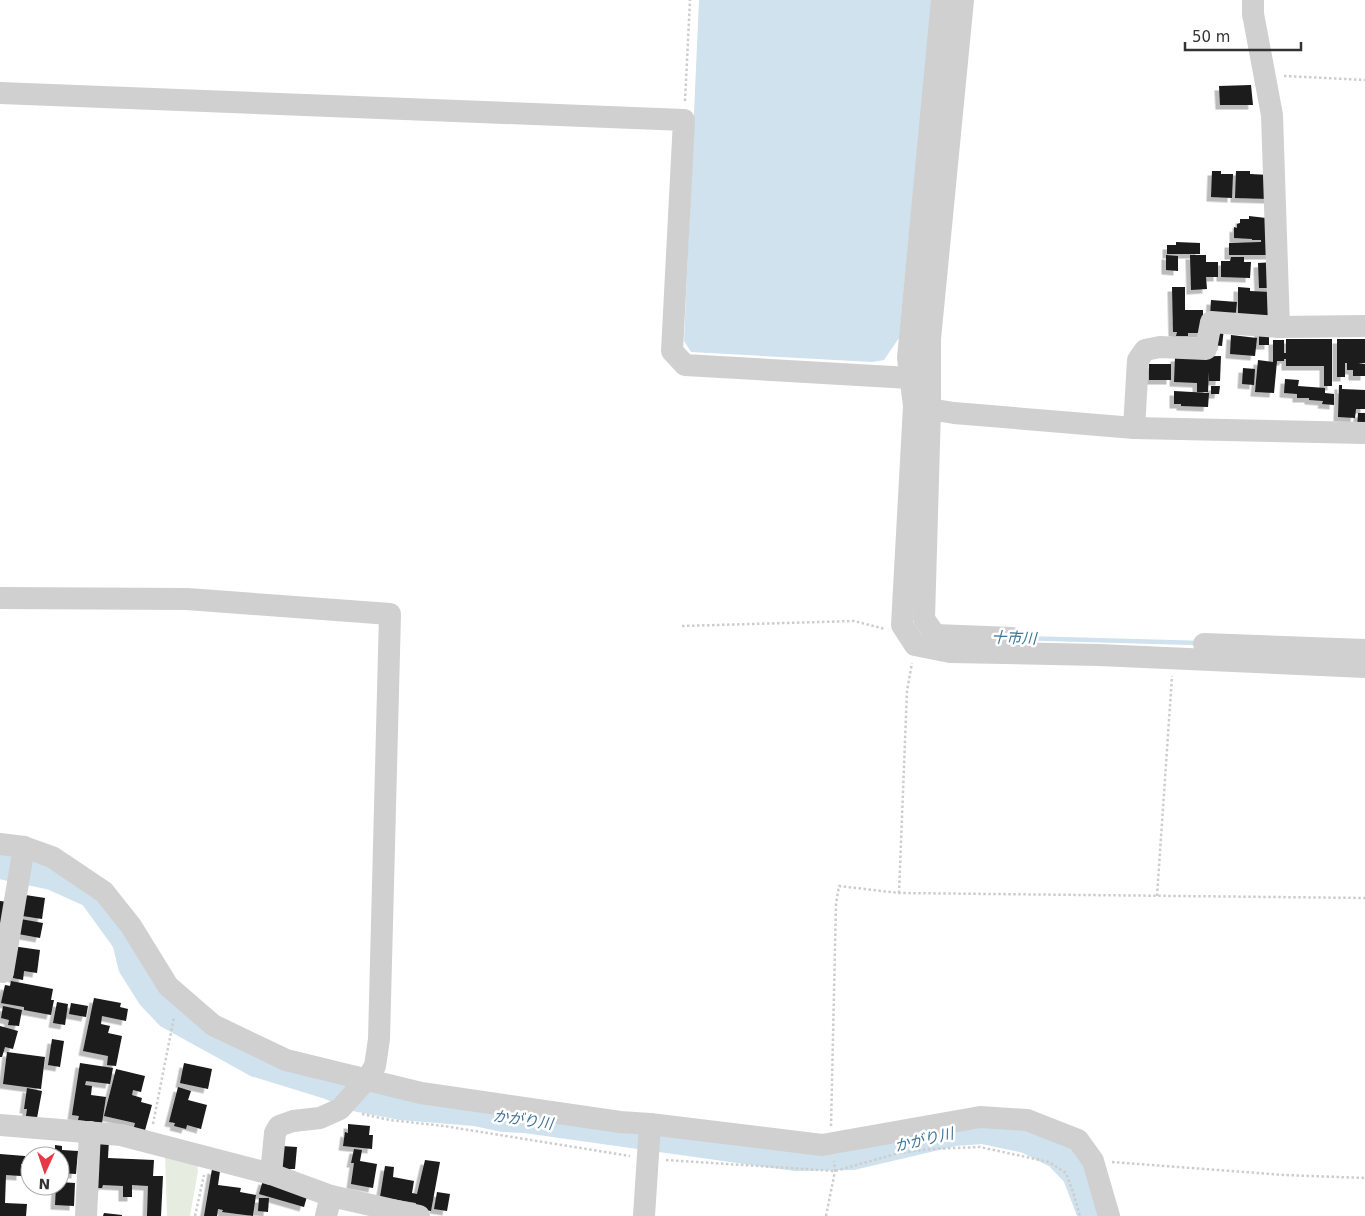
<svg xmlns="http://www.w3.org/2000/svg" width="1365" height="1216" font-family="'DejaVu Sans','Noto Sans JP',sans-serif">
	<defs>
		<filter id="shadow"><feDropShadow dx="-4.5" dy="4.5" stdDeviation="0" flood-color="#0004"/></filter>
	</defs>
	<rect width="100%" height="100%" fill="#fff"/>
	<polygon fill="#e6ecdf" points="165,1154 197,1164 198,1171 190,1216 167,1216"/>
	<polygon fill="#cfe2ee" points="699,0 932,0 899,338 884,360 872,362 691,352 684,341"/>
	<g fill="none" stroke-linecap="round" stroke-linejoin="round">
		<polyline stroke="#cfe2ee" stroke-width="4.5" points="1019,638 1199,643"/>
		<polyline stroke="#cfe2ee" stroke-width="28" points="0,865 52,876 92,894 126,941 132,966 151,996 169,1015 256,1063 328,1085 359,1098 401,1106 475,1112 504,1118 524,1119 795,1157 852,1156 954,1132 983,1130 1026,1139 1058,1155 1076,1174 1092,1216"/>
	</g>
	<g fill="#1a1a1a" filter="url(#shadow)">
		<polygon points="1251,85 1253,105 1220,105 1219,86"/>
		<polygon points="1212,171 1221,171 1221,174 1233,174 1232,198 1211,197"/>
		<polygon points="1236,171 1250,171 1250,174 1270,175 1269,199 1235,198"/>
		<polygon points="1249,216 1266,218 1272,255 1229,255 1229,243 1261,242 1261,240 1252,240 1252,239 1234,238 1234,227 1237,228 1237,224 1240,223 1240,219 1249,219"/>
		<polygon points="1176,242 1200,243 1200,254 1167,254 1167,245 1176,245"/>
		<polygon points="1166,255 1178,256 1178,271 1166,270"/>
		<polygon points="1190,255 1206,255 1206,262 1218,262 1218,277 1206,277 1207,289 1191,290"/>
		<polygon points="1231,257 1244,257 1244,262 1251,262 1250,278 1221,277 1221,261 1230,261"/>
		<polygon points="1274,262 1273,320 1238,319 1238,287 1250,288 1250,291 1270,292 1270,288 1259,288 1258,263"/>
		<polygon points="1172,287 1185,287 1185,310 1203,310 1203,333 1188,333 1188,336 1176,336 1177,332 1173,332"/>
		<polygon points="1211,300 1237,302 1235,320 1210,317"/>
		<polygon points="1224,328 1222,346 1212,345"/>
		<polygon points="1259,329 1269,330 1269,345 1259,345"/>
		<polygon points="1231,335 1257,338 1255,356 1230,354"/>
		<polygon points="1286,339 1332,339 1332,386 1324,386 1324,366 1286,366 1286,359 1284,359 1284,361 1277,361 1274,393 1255,392 1258,360 1273,362 1273,340 1284,340 1284,353 1286,353"/>
		<polygon points="1337,339 1365,339 1365,363 1358,364 1365,364 1365,376 1353,376 1353,370 1347,370 1347,363 1345,363 1345,377 1337,377"/>
		<polygon points="1221,356 1220,381 1209,381 1209,371 1208,392 1197,392 1197,383 1174,382 1175,357"/>
		<rect x="1149" y="364" width="22" height="16"/>
		<polygon points="1243,368 1255,369 1254,385 1242,384"/>
		<polygon points="1285,379 1299,380 1298,386 1325,388 1325,393 1334,394 1334,405 1322,404 1323,401 1309,400 1309,398 1297,398 1297,394 1284,393"/>
		<polygon points="1339,385 1342,385 1342,389 1365,390 1365,409 1356,409 1355,418 1338,417"/>
		<polygon points="1211,386 1220,386 1219,394 1211,394"/>
		<polygon points="1174,391 1209,393 1208,407 1181,406 1181,404 1174,404"/>
		<polygon points="1358,413 1365,413 1365,429 1357,429"/>
		<polygon points="19,894 45,898 42,919 16,915"/>
		<polygon points="0,901 8,902 0,925"/>
		<polygon points="15,918 43,923 40,938 13,933"/>
		<polygon points="12,946 40,950 37,973 24,971 23,980 13,978 14,968"/>
		<polygon points="11,981 53,989 51,1000 54,1000 51,1015 24,1010 24,1007 1,1003 5,985 10,986"/>
		<polygon points="94,998 121,1003 120,1007 128,1009 126,1021 102,1016 101,1024 110,1026 108,1033 122,1036 116,1066 107,1065 108,1056 83,1051"/>
		<polygon points="57,1002 68,1004 65,1025 53,1023"/>
		<polygon points="71,1003 88,1006 86,1017 69,1014"/>
		<polygon points="3,1006 22,1010 19,1026 8,1025 9,1020 1,1018"/>
		<polygon points="0,1026 18,1031 13,1049 5,1047 2,1057 0,1057"/>
		<polygon points="52,1039 64,1041 60,1067 48,1065"/>
		<polygon points="7,1052 45,1057 41,1089 3,1084"/>
		<polygon points="80,1063 113,1068 110,1084 86,1081 85,1085 92,1086 91,1095 106,1097 102,1123 78,1120 79,1116 72,1115"/>
		<polygon points="184,1063 212,1069 208,1089 180,1083"/>
		<polygon points="116,1069 145,1076 141,1092 133,1090 132,1095 142,1098 141,1102 152,1105 144,1134 133,1131 135,1123 104,1116"/>
		<polygon points="178,1087 191,1091 188,1100 207,1105 201,1129 187,1125 186,1129 174,1126 175,1123 169,1122"/>
		<polygon points="27,1088 42,1091 37,1118 26,1116 27,1109 24,1109"/>
		<polygon points="348,1124 370,1126 369,1135 373,1135 372,1149 343,1146 345,1132 348,1133"/>
		<polygon points="96,1139 109,1140 108,1158 154,1160 153,1176 163,1176 161,1216 147,1216 148,1186 132,1185 132,1197 123,1197 123,1186 103,1185 102,1188 94,1188"/>
		<polygon points="55,1145 62,1146 62,1150 78,1151 76,1174 60,1173 60,1156 45,1156 46,1148 55,1149"/>
		<polygon points="282,1146 297,1147 295,1169 281,1169"/>
		<polygon points="354,1149 362,1150 360,1161 377,1164 373,1188 351,1184 354,1163 351,1163"/>
		<polygon points="0,1154 25,1156 25,1164 21,1164 21,1176 6,1175 5,1203 27,1204 26,1216 0,1216"/>
		<polygon points="425,1160 440,1162 431,1211 415,1209 416,1203 380,1197 385,1166 394,1167 393,1177 414,1181 412,1193 417,1194"/>
		<polygon points="212,1169 220,1171 218,1185 241,1188 240,1192 256,1195 253,1216 222,1212 223,1210 218,1209 217,1216 204,1216"/>
		<polygon points="263,1180 308,1193 304,1207 259,1194"/>
		<polygon points="60,1182 75,1183 74,1206 55,1205 56,1186 60,1186"/>
		<polygon points="437,1192 450,1194 447,1211 434,1209"/>
		<polygon points="259,1198 269,1198 268,1212 258,1211"/>
		<polygon points="104,1213 122,1215 122,1216 103,1216"/>
	</g>
	<g fill="none" stroke-linecap="round" stroke-linejoin="round">
		<g stroke="#cdcdcd" stroke-width="2.5" stroke-dasharray="2.5 2.5" stroke-linecap="butt">
			<polyline points="1284,76 1365,80"/>
			<polyline points="685,101 690,0"/>
			<polyline points="682,626 854,621 885,629"/>
			<polyline points="899,893 907,691 912,663"/>
			<polyline points="1157,896 1172,676"/>
			<polyline points="362,1114 390,1120 444,1126 630,1156"/>
			<polyline points="153,1124 174,1017"/>
			<polyline points="831,1126 836,904 839,886 899,893 1365,898"/>
			<polyline points="666,1160 835,1171 899,1153 930,1149 980,1147 1049,1162 1066,1173 1073,1192 1080,1216"/>
			<polyline points="1112,1162 1284,1175 1365,1178"/>
			<polyline points="195,1216 204,1175"/>
			<polyline points="826,1216 835,1171 834,1161"/>
		</g>
		<g stroke="#d0d0d0" stroke-width="22">
			<polyline points="942,0 908,358 914,406 902,625 915,645 950,652 1099,655 1365,667"/>
			<polyline points="963,0 930,339 930,409 924,619 935,635 1012,638"/>
			<polyline points="1253,0 1253,14 1272,115 1279,327"/>
			<polyline points="0,93 684,120 672,351 685,365 910,378"/>
			<polyline points="917,407 954,413 1134,428 1365,433"/>
			<polyline points="1134,428 1138,360 1145,350 1160,347 1206,349 1211,322 1279,327 1365,326"/>
			<polyline points="0,598 187,599 390,614 379,1039 375,1066 367,1079 340,1109 320,1118 293,1121 279,1126 275,1133 271,1174"/>
			<polyline points="1204,644 1365,650"/>
			<polyline points="0,844 24,847 52,857 104,892 131,926 168,986 213,1025 286,1060 421,1093 620,1122 650,1124 822,1145 980,1117 1027,1120 1078,1140 1093,1161 1109,1216"/>
			<polyline points="3,972 24,847"/>
			<polyline points="0,1125 121,1135 271,1174 331,1196 419,1216"/>
			<polyline points="86,1216 90,1132"/>
			<polyline points="326,1216 331,1196"/>
			<polyline points="644,1216 650,1124"/>
		</g>
	</g>
	<g text-anchor="middle" dominant-baseline="central" stroke-width="5" stroke-linejoin="round" paint-order="stroke">
		<g font-size="15" font-style="italic" fill="#3f7597" stroke="#fff">
			<text transform="translate(1014 638) rotate(2)">十市川</text>
			<text transform="translate(523 1120) rotate(8)">かがり川</text>
			<text transform="translate(924 1140) rotate(-13)">かがり川</text>
		</g>
	</g>
	<g transform="translate(45 1171) rotate(183)"><circle r="24" fill="#ffffff" stroke="#adadad"/>
	<path d="M0-4L9 19L0 12L-9 19Z" fill="#e63946"/>
	<text y="-8" font-size="14" font-weight="bold" text-anchor="middle" fill="#333333">N</text>
	</g>
	<path d="M1185 42v8h116v-8" fill="none" stroke="#333333" stroke-width="2.5"/>
	<text x="1192" y="42" font-size="15" fill="#333333" stroke="#ffffff" stroke-width="4" paint-order="stroke">50 m</text>
</svg>
